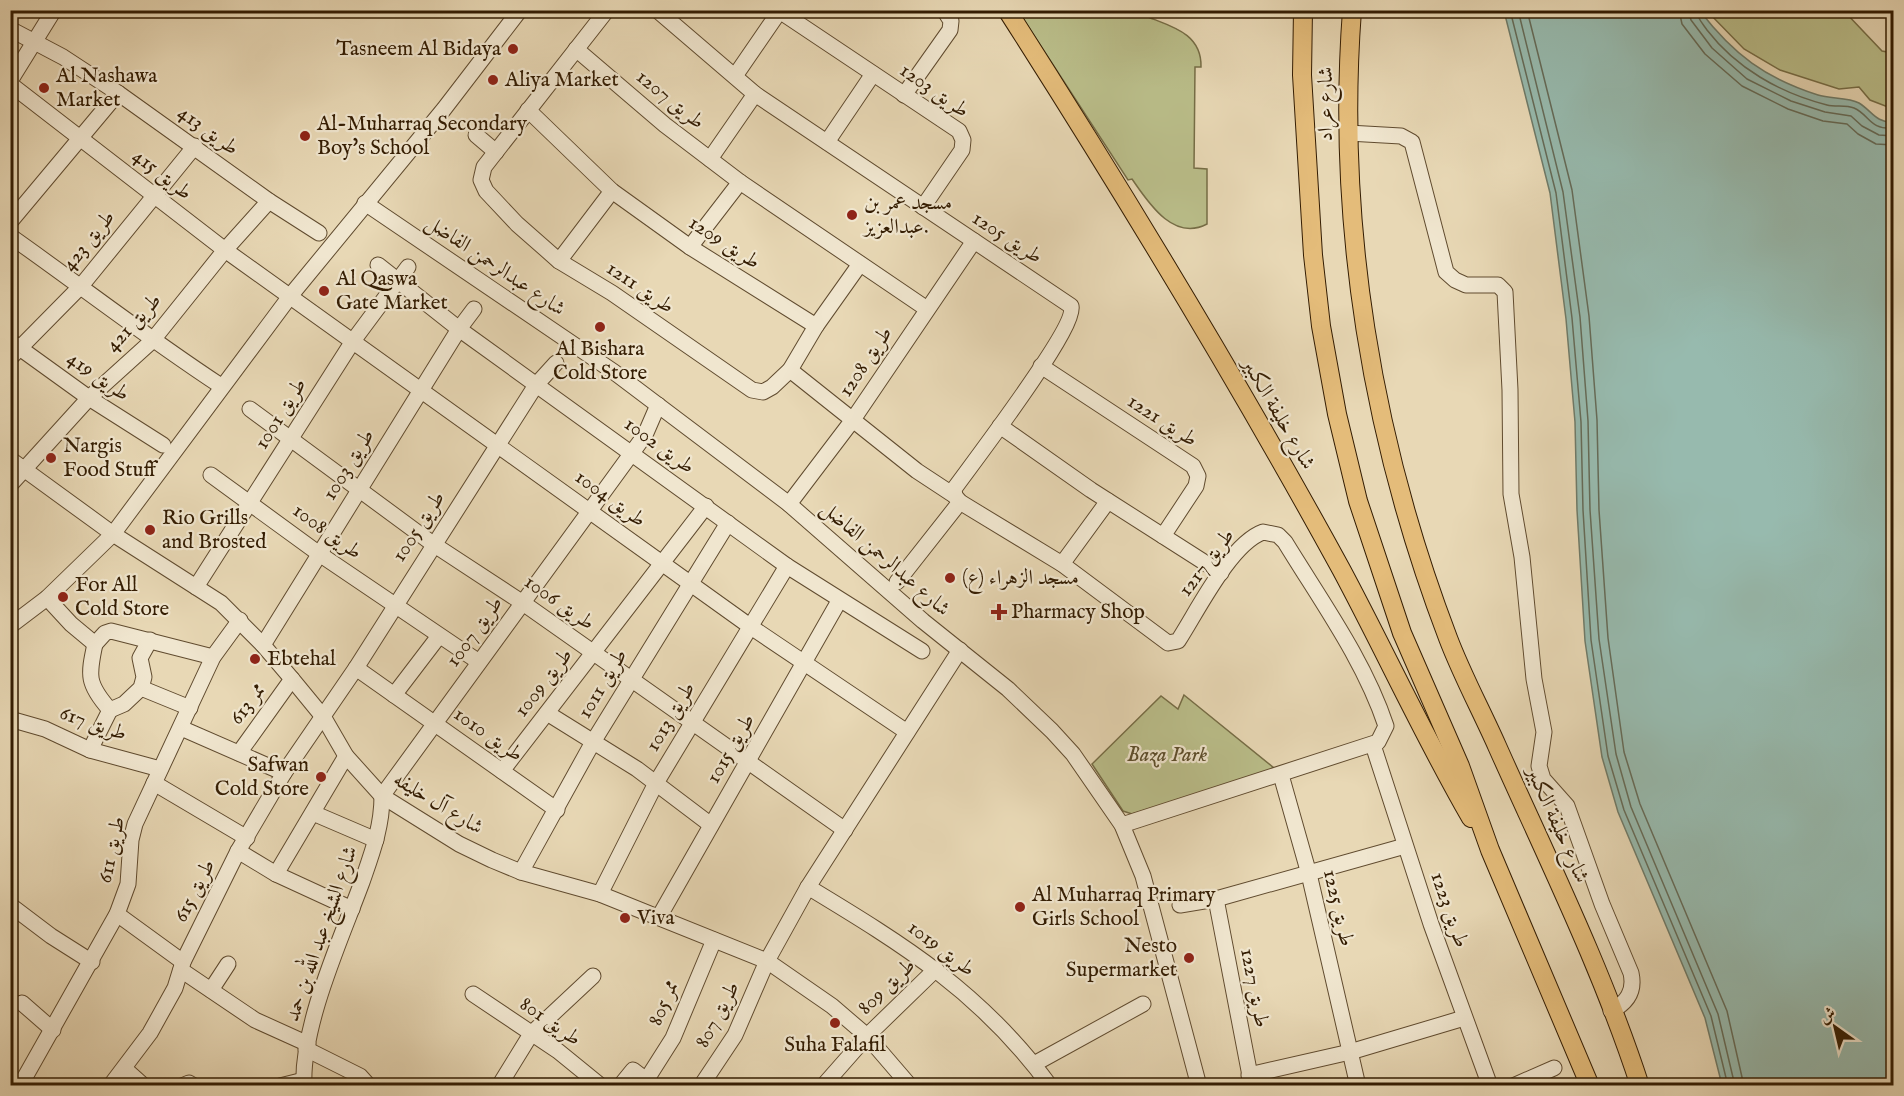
<svg xmlns="http://www.w3.org/2000/svg" width="1904" height="1096" font-family="'IM FELL English',Amiri,serif">
	<rect width="100%" height="100%" fill="#e8d8b5"/>
	<filter id="stains"><feTurbulence type="fractalNoise" baseFrequency=".00333" numOctaves="4"/><feColorMatrix values="0 0 0 0 .2 0 0 0 0 .09 0 0 0 0 .02 0 0 0 .5 -.17"/></filter>
	<radialGradient id="worn" r=".72"><stop offset=".6" stop-color="#630" stop-opacity="0"/><stop offset="1" stop-color="#630" stop-opacity=".3"/></radialGradient>
	<g fill="#babe8a" stroke="#766d46" stroke-width="1.5">
		<path d="M 1018,11 L 1144,11 L 1143,15 C 1169,26 1202,32 1201,67 L 1195,67 L 1194,168 L 1207,169 L 1207,224 C 1173,242 1148,202 1132,179 L 1128,180 Z"/>
		<polygon points="1707,11 1844,11 1882,51 1893,53 1893,109 1870,100 1859,87 1839,89 1780,70 1744,49"/>
		<polygon points="1184,695 1279,772 1132,814 1123,811 1092,764 1161,696 1178,709"/>
	</g>
	<path fill="#97baae" stroke="#6f7b69" stroke-width="1.5" d="M 1504,11 L 1700,11 C 1734,55 1765,78 1818,95 C 1830,99 1848,97 1859,103 C 1872,111 1876,123 1893,122 L 1893,1085 L 1722,1085 L 1705,1018 L 1618,812 L 1602,757 L 1585,641 L 1577,510 L 1575,422 L 1566,319 L 1550,193 Z"/>
	<g fill="none" stroke-linecap="round" stroke-linejoin="round">
		<g stroke="#656b58" stroke-width="1.5">
			<polyline points="1510,10 1556,193 1572,318 1581,422 1583,510 1591,640 1608,756 1624,810 1711,1016 1728,1086"/>
			<polyline points="1518,10 1563,192 1580,317 1588,421 1590,510 1599,639 1616,754 1631,807 1718,1014 1735,1086"/>
			<polyline points="1527,10 1572,190 1589,316 1597,420 1599,510 1608,638 1624,752 1640,804 1727,1011 1744,1086"/>
			<polyline points="1679,10 1682,24 1705,54 1742,86 1788,109 1823,121 1847,124 1858,134 1876,144 1894,145"/>
			<polyline points="1688,10 1691,20 1712,48 1747,79 1791,101 1825,112 1851,116 1862,126 1879,135 1894,136"/>
			<path d="M 1696,10 C 1697,18 1703,24 1707,30 C 1736,68 1780,93 1827,105 C 1835,107 1846,105 1854,108 C 1870,115 1869,130 1894,128"/>
		</g>
		<defs>
			<g id="minor">
				<polyline points="607,10 484,167 481,180 486,191 517,224 559,261 612,293 752,390 763,392 772,387 790,370 816,326 860,264"/>
				<path d="M 657,10 L 755,94 L 1071,306 C 1078,326 972,464 954,489 L 955,496 L 960,502 L 1062,564 L 1168,643 L 1178,641 C 1197,612 1230,544 1263,532 L 1278,535 L 1285,542 C 1321,601 1364,660 1386,726 L 1378,742 L 1122,825"/>
				<polyline points="778,10 959,131 963,140 962,150 923,207"/>
				<polyline points="10,29 63,57 118,93 269,201 319,233"/>
				<polyline points="576,49 665,125 740,182 927,309"/>
				<polyline points="735,76 779,12"/>
				<polyline points="10,81 54,10"/>
				<polyline points="10,84 225,250 751,627 907,732"/>
				<polyline points="904,95 950,30 951,21 944,10"/>
				<polyline points="528,110 612,191 690,247 816,326"/>
				<path d="M 1348,133 L 1401,136 L 1412,142 L 1446,272 L 1455,280 L 1466,285 L 1498,285 L 1505,292 L 1510,390 L 1511,494 L 1522,557 L 1534,679 L 1544,732 L 1539,766 L 1543,779 L 1567,806 L 1602,904 L 1631,973 C 1635,991 1627,1003 1611,1011"/>
				<polyline points="476,135 496,152"/>
				<polyline points="827,142 873,74"/>
				<polyline points="710,159 755,94"/>
				<polyline points="365,203 614,372 789,504 923,621 1008,689 1052,731 1073,754 1122,825 1143,876 1199,1086"/>
				<polyline points="10,222 118,93"/>
				<path d="M 10,236 C 81,286 149,339 221,386"/>
				<polyline points="690,247 740,182"/>
				<polyline points="559,261 612,191"/>
				<polyline points="378,265 459,329 787,566 922,651"/>
				<polyline points="10,341 89,398 163,445"/>
				<polyline points="10,358 81,286 195,146"/>
				<polyline points="1041,366 1193,466 1198,476 1196,486 1163,536"/>
				<polyline points="790,370 917,471 955,496"/>
				<polyline points="250,409 433,544 523,603 845,830"/>
				<polyline points="1000,426 1091,490 1221,573"/>
				<polyline points="10,459 113,534 221,603 263,645 292,679 324,718 346,756 382,796 459,844 492,860 521,872 600,894 767,961 832,1006 867,1036 910,1086"/>
				<polyline points="211,475 318,553 479,662"/>
				<polyline points="10,485 89,398 152,341 225,250 269,201"/>
				<polyline points="789,504 852,421 974,241"/>
				<polyline points="1062,564 1108,501"/>
				<polyline points="897,582 960,502"/>
				<polyline points="196,587 353,341 408,267"/>
				<polyline points="47,598 71,624 95,644 105,633 111,631 213,657"/>
				<polyline points="10,626 47,598 113,534 291,295 444,109 520,10"/>
				<polyline points="263,645 459,329 474,309"/>
				<polyline points="356,668 557,810"/>
				<polyline points="141,688 190,708"/>
				<polyline points="394,695 439,636"/>
				<polyline points="110,710 124,704 141,688 144,677 140,658 150,640"/>
				<polyline points="547,713 637,769 711,825"/>
				<polyline points="10,719 45,729 90,750 160,769"/>
				<polyline points="181,728 284,773"/>
				<polyline points="1373,745 1431,924 1490,1086"/>
				<path d="M 90,750 L 110,710 C 87,684 88,676 95,644"/>
				<polyline points="239,753 292,679"/>
				<polyline points="502,771 706,506"/>
				<polyline points="1281,775 1309,874 1358,1086"/>
				<polyline points="154,783 247,838"/>
				<polyline points="313,813 376,840"/>
				<polyline points="238,851 276,874 352,909"/>
				<polyline points="521,872 593,742 728,523"/>
				<polyline points="276,874 346,756"/>
				<path d="M 808,887 C 904,945 982,993 1050,1086"/>
				<polyline points="600,894 656,783 787,566"/>
				<polyline points="1216,899 1252,1086"/>
				<polyline points="10,905 51,936 92,962"/>
				<polyline points="1180,905 1216,899 1405,846"/>
				<polyline points="117,914 183,962"/>
				<polyline points="659,917 839,601"/>
				<polyline points="181,970 255,1020 308,1044"/>
				<polyline points="211,990 228,964"/>
				<polyline points="473,994 558,1051 601,1086"/>
				<polyline points="22,1003 53,1030"/>
				<polyline points="306,1049 360,1076 369,1086"/>
				<polyline points="1034,1064 1143,1004"/>
				<polyline points="125,1069 144,1086"/>
				<polyline points="1249,1075 1350,1052 1464,1018"/>
				<polyline points="647,1079 673,1038 714,940"/>
				<polyline points="20,1086 117,914 128,884 131,840 135,824 213,657 240,620"/>
				<polyline points="110,1086 150,1033 175,988 183,962 238,851 284,773 356,668 536,385 556,363"/>
				<polyline points="182,1086 189,1083 194,1086"/>
				<polyline points="280,1086 304,1080"/>
				<path d="M 304,1086 C 301,1026 341,939 362,882 C 372,853 382,827 382,796 L 645,435 L 658,405"/>
				<polyline points="499,1086 531,1034 593,976"/>
				<polyline points="620,1086 633,1070 654,1086"/>
				<polyline points="701,1086 735,1035 767,961 808,887 960,650"/>
				<polyline points="823,1086 867,1036 936,969"/>
				<polyline points="1513,1086 1554,1068"/>
			</g>
			<g id="major">
				<path d="M 1007,10 C 1124,193 1237,379 1341,569 C 1385,651 1424,737 1471,818"/>
				<polyline points="1303,10 1302,75 1313,255 1321,326 1337,414 1358,501 1402,633 1460,766 1490,850 1590,1086"/>
				<path d="M 1352,10 C 1336,223 1372,439 1448,638 C 1462,675 1481,710 1497,746 C 1547,858 1602,969 1640,1086"/>
			</g>
		</defs>
		<use href="#minor" stroke="#604b2f" stroke-width="17"/>
		<use href="#major" stroke="#331c02" stroke-width="20"/>
		<use href="#minor" stroke="#f0e6cf" stroke-width="15"/>
		<use href="#major" stroke="#e4bc7a" stroke-width="18"/>
	</g>
	<g fill="#8f2418" stroke="#f0e6cf" stroke-width="2">
		<circle cx="513" cy="49" r="6"/>
		<circle cx="493" cy="80" r="6"/>
		<circle cx="44" cy="88" r="6"/>
		<circle cx="305" cy="136" r="6"/>
		<circle cx="852" cy="215" r="6"/>
		<circle cx="324" cy="291" r="6"/>
		<circle cx="600" cy="327" r="6"/>
		<circle cx="51" cy="458" r="6"/>
		<circle cx="150" cy="530" r="6"/>
		<circle cx="950" cy="578" r="6"/>
		<circle cx="63" cy="597" r="6"/>
		<path d="M996 603h6v6h6v6h-6v6h-6v-6h-6v-6h6z"/>
		<circle cx="255" cy="659" r="6"/>
		<circle cx="321" cy="777" r="6"/>
		<circle cx="1020" cy="907" r="6"/>
		<circle cx="625" cy="918" r="6"/>
		<circle cx="1189" cy="958" r="6"/>
		<circle cx="835" cy="1023" r="6"/>
	</g>
	<g text-anchor="middle" dominant-baseline="central" stroke-width="4.5" stroke-linejoin="round" paint-order="stroke">
		<g font-size="21" fill="#331c02" stroke="#f0e6cf" text-anchor="start">
			<text x="501" y="49" text-anchor="end">Tasneem Al Bidaya</text>
			<text x="56" y="76">Al Nashawa<tspan x="56" dy="24">Market</tspan></text>
			<text x="505" y="80">Aliya Market</text>
			<text x="317" y="124">Al-Muharraq Secondary<tspan x="317" dy="24">Boy's School</tspan></text>
			<text x="864" y="203">مسجد عمر بن<tspan x="864" dy="24">عبدالعزيز.</tspan></text>
			<text x="336" y="279">Al Qaswa<tspan x="336" dy="24">Gate Market</tspan></text>
			<text x="600" y="349" text-anchor="middle">Al Bishara<tspan x="600" dy="24">Cold Store</tspan></text>
			<text x="63" y="446">Nargis<tspan x="63" dy="24">Food Stuff</tspan></text>
			<text x="162" y="518">Rio Grills<tspan x="162" dy="24">and Brosted</tspan></text>
			<text x="962" y="578">مسجد الزهراء (ع)</text>
			<text x="75" y="585">For All<tspan x="75" dy="24">Cold Store</tspan></text>
			<text x="1011" y="612">Pharmacy Shop</text>
			<text x="267" y="659">Ebtehal</text>
			<text x="309" y="765" text-anchor="end">Safwan<tspan x="309" dy="24">Cold Store</tspan></text>
			<text x="1032" y="895">Al Muharraq Primary<tspan x="1032" dy="24">Girls School</tspan></text>
			<text x="637" y="918">Viva</text>
			<text x="1177" y="946" text-anchor="end">Nesto<tspan x="1177" dy="24">Supermarket</tspan></text>
			<text x="835" y="1045" text-anchor="middle">Suha Falafil</text>
		</g>
		<g font-size="21" fill="#331c02" stroke="#f0e6cf">
			<text transform="translate(934 91) rotate(35)">طريق 1203</text>
			<text transform="translate(670 100) rotate(39)">طريق 1207</text>
			<text transform="translate(1326 104) rotate(-90)">شارع عراد</text>
			<text transform="translate(208 131) rotate(36)">طريق 413</text>
			<text transform="translate(162 175) rotate(38)">طريق 415</text>
			<text transform="translate(1007 238) rotate(33)">طريق 1205</text>
			<text transform="translate(89 241) rotate(-51)">طريق 423</text>
			<text transform="translate(724 243) rotate(33)">طريق 1209</text>
			<text transform="translate(495 266) rotate(34)">شارع عبدالرحمن الفاضل</text>
			<text transform="translate(640 288) rotate(34)">طريق 1211</text>
			<text transform="translate(134 323) rotate(-47)">طريق 421</text>
			<text transform="translate(866 362) rotate(-56)">طريق 1208</text>
			<text transform="translate(98 377) rotate(35)">طريق 419</text>
			<text transform="translate(281 414) rotate(-58)">طريق 1001</text>
			<text transform="translate(1278 414) rotate(60)">شارع خليفة الكبير</text>
			<text transform="translate(1162 421) rotate(33)">طريق 1221</text>
			<text transform="translate(659 446) rotate(36)">طريق 1002</text>
			<text transform="translate(349 465) rotate(-58)">طريق 1003</text>
			<text transform="translate(610 499) rotate(36)">طريق 1004</text>
			<text transform="translate(419 527) rotate(-57)">طريق 1005</text>
			<text transform="translate(327 532) rotate(36)">طريق 1008</text>
			<text transform="translate(885 559) rotate(41)">شارع عبدالرحمن الفاضل</text>
			<text transform="translate(1207 563) rotate(-53)">طريق 1217</text>
			<text transform="translate(559 603) rotate(35)">طريق 1006</text>
			<text transform="translate(475 632) rotate(-54)">طريق 1007</text>
			<text transform="translate(544 683) rotate(-52)">طريق 1009</text>
			<text transform="translate(603 684) rotate(-59)">طريق 1011</text>
			<text transform="translate(248 704) rotate(-54)">ممر 613</text>
			<text transform="translate(671 717) rotate(-59)">طريق 1013</text>
			<text transform="translate(93 724) rotate(19)">طريق 617</text>
			<text transform="translate(488 735) rotate(35)">طريق 1010</text>
			<text transform="translate(731 749) rotate(-60)">طريق 1015</text>
			<text transform="translate(438 804) rotate(31)">شارع آل خليفه</text>
			<text transform="translate(1557 825) rotate(66)">شارع خليفة الكبير</text>
			<text transform="translate(112 850) rotate(-78)">طريق 611</text>
			<text transform="translate(195 891) rotate(-63)">طريق 615</text>
			<text transform="translate(1338 908) rotate(77)">طريق 1225</text>
			<text transform="translate(1449 910) rotate(71)">طريق 1223</text>
			<text transform="translate(322 934) rotate(-71)">شارع الشيخ عبد الله بن حمد</text>
			<text transform="translate(941 949) rotate(37)">طريق 1019</text>
			<text transform="translate(887 987) rotate(-44)">طريق 809</text>
			<text transform="translate(1254 988) rotate(79)">طريق 1227</text>
			<text transform="translate(664 1003) rotate(-67)">ممر 805</text>
			<text transform="translate(718 1015) rotate(-62)">طريق 807</text>
			<text transform="translate(550 1022) rotate(35)">طريق 801</text>
		</g>
		<g font-size="21" font-style="italic" fill="#5c4d2b" stroke="#f0e6cf">
			<text x="1167" y="755">Baza Park</text>
		</g>
	</g>
	<rect width="1904" height="1096" fill="none" stroke="#e8d8b5" stroke-width="36"/>
	<rect x="12" y="12" width="1880" height="1072" fill="none" stroke="#331c02" stroke-width="3"/>
	<rect x="18" y="18" width="1868" height="1060" fill="none" stroke="#331c02" stroke-width="1.5"/>
	<g transform="translate(1835 1027) rotate(326)" stroke="#f0e6cf" stroke-width="4.5" paint-order="stroke">
	<path d="M0-4.5L10 22L0 15L-10 22Z" fill="#331c02"/>
	<text y="-9" font-size="16" font-weight="bold" text-anchor="middle" fill="#331c02">ش</text>
	</g>
	<rect width="100%" height="100%" filter="url(#stains)"/>
	<rect width="100%" height="100%" fill="url(#worn)"/>
</svg>
